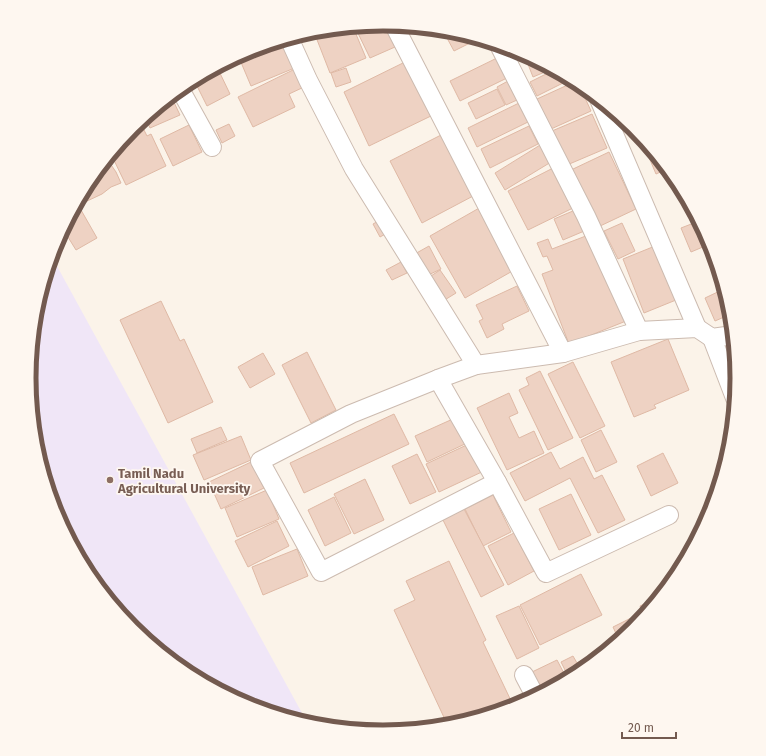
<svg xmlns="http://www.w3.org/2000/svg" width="766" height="756" font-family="'Fira Sans',sans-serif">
	<rect width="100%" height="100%" fill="#fbf3e9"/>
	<polygon fill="#f0e6f7" points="52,257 308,724 247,705 186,672 133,628 89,574 56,513 36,447 29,378 36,309"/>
	<g fill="#eed2c3" stroke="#dfb9a5">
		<polygon points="384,24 395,47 370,58 355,27"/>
		<polygon points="353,27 366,58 330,73 314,32 318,30"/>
		<polygon points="458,33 478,39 454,51 447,38"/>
		<polygon points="287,41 297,67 251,86 240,60"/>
		<polygon points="524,54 552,69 533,77"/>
		<polygon points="499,57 509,77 460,101 450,81"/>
		<polygon points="407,61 433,115 369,146 344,92"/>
		<polygon points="217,67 230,94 207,106 194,80"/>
		<polygon points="346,68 351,82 336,87 331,73"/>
		<polygon points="295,69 304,87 289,94 295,107 253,127 238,97"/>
		<polygon points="554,70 571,79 537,96 530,82"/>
		<polygon points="508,81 517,100 506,105 497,87"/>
		<polygon points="572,83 576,92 581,89 591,111 551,129 537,99"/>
		<polygon points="497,89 505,105 476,119 468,103"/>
		<polygon points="171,96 180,115 150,128 145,117"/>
		<polygon points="519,103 528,122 477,147 468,128"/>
		<polygon points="592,114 607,148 567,165 552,131"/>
		<polygon points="140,122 147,136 151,134 166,166 126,185 111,154 133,128"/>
		<polygon points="229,124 235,136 222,143 216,130"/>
		<polygon points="189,125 202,152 173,166 160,139"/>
		<polygon points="529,126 538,144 490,168 481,149"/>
		<polygon points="443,134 475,195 422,223 390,161"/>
		<polygon points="640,136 667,169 656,174"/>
		<polygon points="545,142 556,159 505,190 495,173"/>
		<polygon points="609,152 636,209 598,227 571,170"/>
		<polygon points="107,159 116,172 121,183 111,187 102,194 85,202 81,196 89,181"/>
		<polygon points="559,165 575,207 528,230 508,191"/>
		<polygon points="77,203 97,238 76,250 63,229"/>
		<polygon points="481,207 516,269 465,298 430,236"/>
		<polygon points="580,208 589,229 563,240 554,219"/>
		<polygon points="382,219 389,232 380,237 373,224"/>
		<polygon points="699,221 710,244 691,252 681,228"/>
		<polygon points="622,223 635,251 618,259 604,231"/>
		<polygon points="591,234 626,321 569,344 542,274 553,270 547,256 543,257 537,243 548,239 552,249"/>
		<polygon points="429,246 441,269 424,277 413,255"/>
		<polygon points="655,246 676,300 644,313 623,259"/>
		<polygon points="401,262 407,273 392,280 386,270"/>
		<polygon points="440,270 456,293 443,301 428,278"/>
		<polygon points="517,286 529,311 502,324 504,329 487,338 479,321 483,319 476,305"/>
		<polygon points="724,289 731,314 715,321 705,298"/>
		<polygon points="161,301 180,341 184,339 213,402 168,423 120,320"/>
		<polygon points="668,339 689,390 654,405 656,408 634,417 611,362"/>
		<polygon points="307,352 336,410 311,423 282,365"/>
		<polygon points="263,353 275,374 250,388 238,367"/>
		<polygon points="573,362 605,426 580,438 548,374"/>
		<polygon points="540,371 573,438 548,450 519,390 529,385 526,378"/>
		<polygon points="509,393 518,413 509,417 519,438 534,431 544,453 507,470 477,408"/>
		<polygon points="394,414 409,444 304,493 290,463"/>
		<polygon points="455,418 467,443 427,462 415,436"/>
		<polygon points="221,427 227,440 197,453 191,439"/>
		<polygon points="601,430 617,462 596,472 581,440"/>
		<polygon points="241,436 251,460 204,480 193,455"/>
		<polygon points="473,442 486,470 439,492 426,464"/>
		<polygon points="551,452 560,469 583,457 594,479 602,475 625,520 598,533 570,478 525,501 510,473"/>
		<polygon points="663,453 678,483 651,496 637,466"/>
		<polygon points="417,454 436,492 410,504 392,466"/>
		<polygon points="251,462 264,488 221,509 209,482"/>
		<polygon points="365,479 384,520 354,534 334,494"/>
		<polygon points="267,490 279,519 237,537 225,508"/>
		<polygon points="571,494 591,535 559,550 539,509"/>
		<polygon points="493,495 511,532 483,546 465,509"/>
		<polygon points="334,497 351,533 325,546 308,510"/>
		<polygon points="464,509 504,585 481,597 443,520"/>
		<polygon points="711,512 710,514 704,525 700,516"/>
		<polygon points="277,521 289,546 248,567 235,541"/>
		<polygon points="514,533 534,571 508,585 488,546"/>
		<polygon points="297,549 308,576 263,595 252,567"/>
		<polygon points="449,561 486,640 483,642 514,707 448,726 394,610 415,600 406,581"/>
		<polygon points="581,574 602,615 540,645 520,605"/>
		<polygon points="658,598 644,615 640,606"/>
		<polygon points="519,606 539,648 517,659 496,616"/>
		<polygon points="637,615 640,620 633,628 619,640 613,627"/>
		<polygon points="573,656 577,663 584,659 587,666 579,672 569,678 561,662"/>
		<polygon points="557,660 567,679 542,692 532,672"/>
	</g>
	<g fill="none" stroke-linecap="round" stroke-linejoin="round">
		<defs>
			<g id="minor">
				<polyline points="394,25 563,353"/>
				<polyline points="289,38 308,80 354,169 476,365 563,353 639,331 697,328 712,338 733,335"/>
				<polyline points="499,45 586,216 639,331"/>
				<polyline points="180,89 212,147"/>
				<polyline points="599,99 697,328"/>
				<polyline points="712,338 735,398"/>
				<polyline points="476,365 438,379 497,482 546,573 669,515"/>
				<polyline points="438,379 351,414 260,461 321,572 497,482"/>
				<polyline points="524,675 535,696"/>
			</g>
		</defs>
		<use href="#minor" stroke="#ccbbb0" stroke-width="20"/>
		<use href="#minor" stroke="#fff" stroke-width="18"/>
	</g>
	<circle fill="#8d6e63" stroke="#fef7f0" stroke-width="1.5" cx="110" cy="480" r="4"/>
	<g text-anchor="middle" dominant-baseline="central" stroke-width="3.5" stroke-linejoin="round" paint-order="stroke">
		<g font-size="13" font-weight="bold" fill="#785e54" stroke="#fef7f0" text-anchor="start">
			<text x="118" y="473">Tamil Nadu<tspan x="118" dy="15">Agricultural University</tspan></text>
		</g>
	</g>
	<path d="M0 0H766V756H0ZM36 378a347 347 0 1 1 694 0a347 347 0 1 1-694 0Z" fill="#fef7f0" fill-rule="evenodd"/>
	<path fill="none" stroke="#735a4f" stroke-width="5" d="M36 378a347 347 0 1 1 694 0a347 347 0 1 1-694 0Z"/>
	<path d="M622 732v6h54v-6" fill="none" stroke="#735a4f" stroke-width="2"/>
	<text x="628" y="732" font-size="12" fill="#735a4f" stroke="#fef7f0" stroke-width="3" paint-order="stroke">20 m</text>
</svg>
